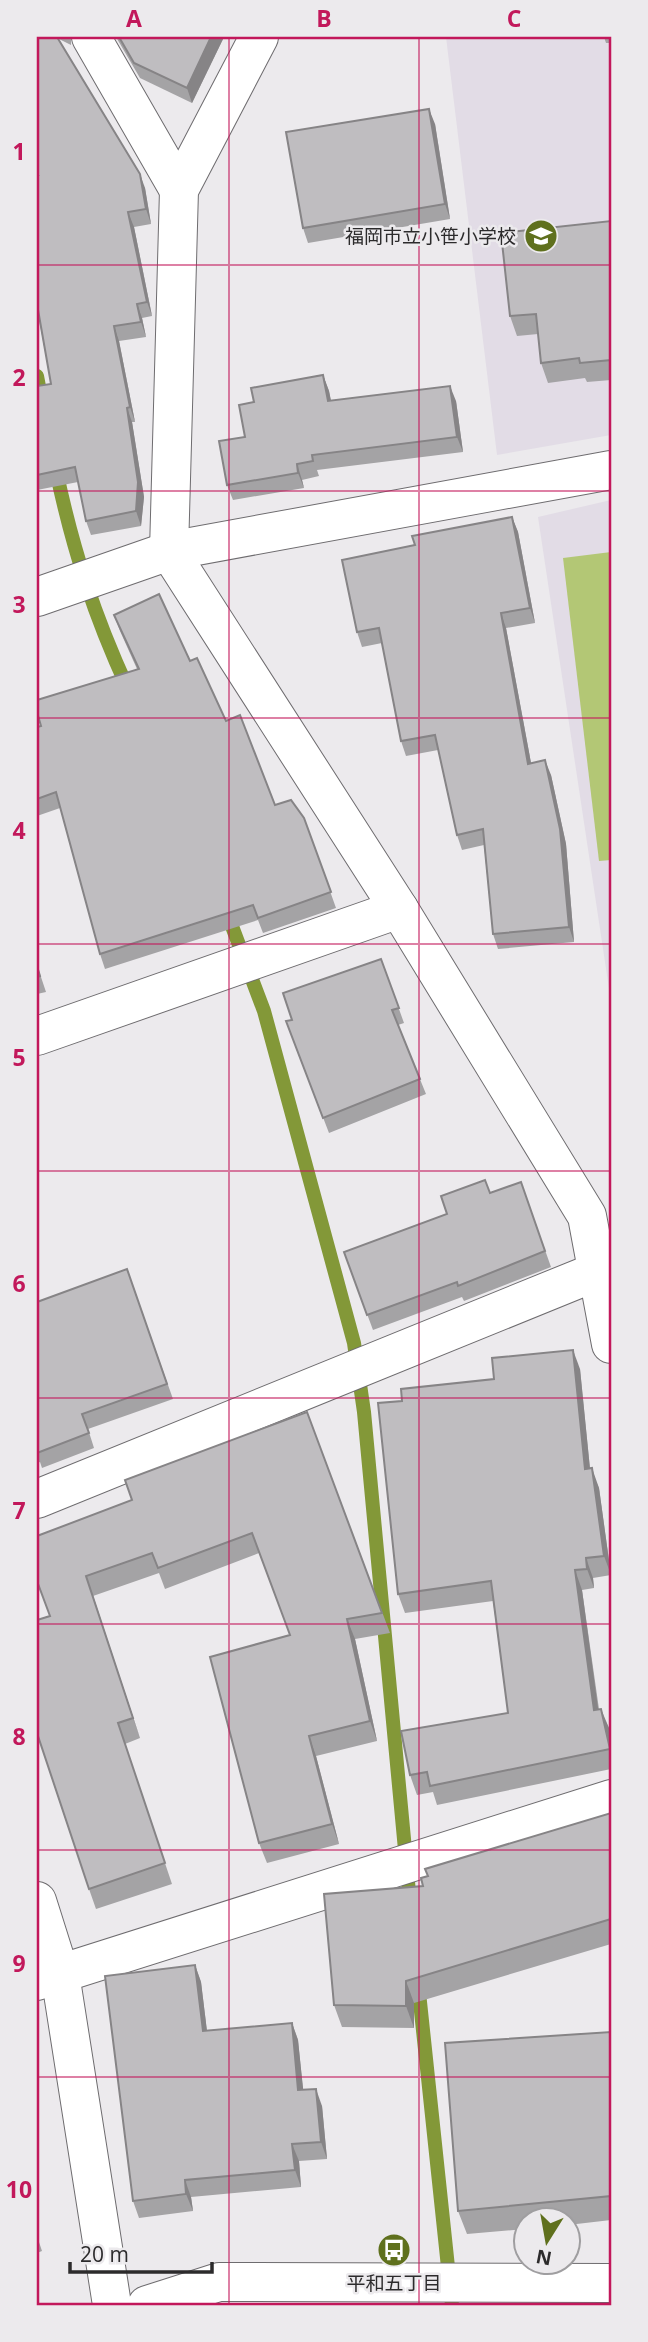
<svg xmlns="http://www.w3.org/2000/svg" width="648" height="2342" font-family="'Open Sans','Noto Sans JP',sans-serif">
	<rect width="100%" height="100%" fill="#eceaed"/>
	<g fill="#e2dce6">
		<polygon points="446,37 611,37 611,435 497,455"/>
		<polygon points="611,500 611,1002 538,517"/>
	</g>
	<polygon fill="#b3c775" points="611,552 611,860 599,861 563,558"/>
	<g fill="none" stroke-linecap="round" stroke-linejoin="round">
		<g stroke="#839838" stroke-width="14">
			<polyline points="37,376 42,402"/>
			<path d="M 56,470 C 73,550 94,615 128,689"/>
			<polyline points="227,913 264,1011 354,1343 364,1412 410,1903"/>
			<polyline points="418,1983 452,2305"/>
		</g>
		<defs>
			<g id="street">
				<polyline points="91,37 179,190"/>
				<polyline points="259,37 179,190 169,551 399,909 587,1216 611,1344"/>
				<polyline points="37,597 169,551 611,470"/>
				<polyline points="37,1036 399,909"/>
				<polyline points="37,1499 598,1271"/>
				<polyline points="37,1901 60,1974 112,2305"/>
				<polyline points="37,1981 611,1799"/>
			</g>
			<polyline id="secondary" points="147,2305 219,2282 611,2283"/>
		</defs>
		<use href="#street" stroke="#6e6c6f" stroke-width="40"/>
		<use href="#secondary" stroke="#6e6c6f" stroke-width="40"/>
		<use href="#street" stroke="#fff" stroke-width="38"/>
		<use href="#secondary" stroke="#fff" stroke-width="38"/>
	</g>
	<g fill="#a4a3a5">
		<polygon points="37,37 145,188 151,224 134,227 152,316 142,318 146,337 119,341 135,422 132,422 144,497 141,526 91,535 86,521 78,482 37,490 37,433 38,433 51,384 37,309"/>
		<polygon points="58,37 71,37 71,45 59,39"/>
		<polygon points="116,37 224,37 192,103 140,78"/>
		<polygon points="604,37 611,37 611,43 606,43"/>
		<polygon points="435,124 450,219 308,243 303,228"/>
		<polygon points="611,221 611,380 587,382 585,378 548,383 541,363 538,334 517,336 510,316"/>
		<polygon points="323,375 329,391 331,401 456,401 463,452 317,470 319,476 302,480 304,488 233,500 227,485 245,437 254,402"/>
		<polygon points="512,517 518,532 535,623 506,628 531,763 551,775 566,844 574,942 498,949 493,934 484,845 462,850 457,835 438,750 406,756 401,741 382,643 362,647 357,632 415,545"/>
		<polygon points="114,615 190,661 275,805 304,818 336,908 263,933 258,920 105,969 100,954 60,808 37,816 37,727 137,669 120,631"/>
		<polygon points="381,959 404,1023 398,1025 426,1094 329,1133 286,1021 292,1020"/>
		<polygon points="37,965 46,992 37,994"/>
		<polygon points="521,1182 551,1267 464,1301 462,1297 373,1330 344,1252 447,1214 490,1193"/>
		<polygon points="127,1269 173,1399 88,1429 94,1448 42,1468 40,1462 37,1463 37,1302"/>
		<polygon points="580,1369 590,1469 599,1488 611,1575 593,1578 594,1588 582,1590 599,1709 609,1728 611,1741 611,1769 437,1805 433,1792 417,1795 410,1775 508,1713 493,1601 405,1613 398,1594 402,1401"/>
		<polygon points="307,1412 390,1633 355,1639 377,1741 316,1756 339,1844 267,1863 259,1843 290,1635 259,1553 165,1589 159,1573 93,1596 140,1738 125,1744 172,1884 96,1909 89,1889 50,1616 132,1500"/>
		<polygon points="611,1813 611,1944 414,2003 414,2028 342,2027 334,2005 423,1886"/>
		<polygon points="195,1965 201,1982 207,2031 292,2023 298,2040 303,2090 322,2106 327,2159 299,2161 301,2187 191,2197 193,2211 139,2218 133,2201"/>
		<polygon points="611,2032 611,2220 568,2225 568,2220 526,2220 526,2229 467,2234 458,2211"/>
		<polygon points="37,2236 42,2251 37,2253"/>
	</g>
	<g fill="#868486">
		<polygon points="211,37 224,37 192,103 187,88"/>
		<polygon points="429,109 435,124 450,219 445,204"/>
		<polygon points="140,174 145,188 151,224 146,209"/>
		<polygon points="128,212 134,227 152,316 147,302"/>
		<polygon points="137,304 142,318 146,337 141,322"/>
		<polygon points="114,326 119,341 135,422 130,407"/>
		<polygon points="323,375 329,391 334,416 328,401"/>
		<polygon points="450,386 456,401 463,452 457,437"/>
		<polygon points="127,408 132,422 144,497 141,526 136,511"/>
		<polygon points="297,464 302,480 304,488 298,473"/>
		<polygon points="512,517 518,532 535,623 530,608"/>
		<polygon points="501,613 506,628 534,779 528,764"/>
		<polygon points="545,760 551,775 566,844 574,942 569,927"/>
		<polygon points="573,1350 580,1369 592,1489 585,1469"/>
		<polygon points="592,1468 599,1488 611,1575 604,1556"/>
		<polygon points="586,1558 593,1578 594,1588 587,1569"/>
		<polygon points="575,1570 582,1590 601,1730 594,1710"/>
		<polygon points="86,1576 93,1596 140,1738 133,1718"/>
		<polygon points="347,1619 355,1639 377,1741 370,1721"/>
		<polygon points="601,1709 609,1728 611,1741 611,1753"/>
		<polygon points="309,1736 316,1756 339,1844 332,1824"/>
		<polygon points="195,1965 201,1982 209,2048 203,2031"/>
		<polygon points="406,1981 414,2003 414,2028 406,2006"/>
		<polygon points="292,2023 298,2040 305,2107 298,2090"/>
		<polygon points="316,2089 322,2106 327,2159 321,2142"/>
		<polygon points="292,2144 299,2161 301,2187 295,2170"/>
		<polygon points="185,2180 191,2197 193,2211 186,2194"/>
	</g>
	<g fill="#bfbdc0" stroke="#868486" stroke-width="2">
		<polygon points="37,37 57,37 140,174 146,209 128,212 147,302 137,304 141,322 114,326 130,407 127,408 138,482 136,511 86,521 75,467 37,475 37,433 38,433 37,423 37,386 51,384 37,304 37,175 38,175 37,173"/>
		<polygon points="119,37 211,37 187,88 134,63"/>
		<polygon points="429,109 445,204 303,228 286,132"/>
		<polygon points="611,221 611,360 580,363 579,358 541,363 536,314 510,316 501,233"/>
		<polygon points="323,375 328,401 450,386 457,437 312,455 313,461 297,464 298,473 227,485 219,441 245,437 239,405 254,402 251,388"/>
		<polygon points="512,517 530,608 501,613 528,764 545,760 560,829 569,927 493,934 483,829 457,835 435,735 401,741 379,628 357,632 342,560 415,545 412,536"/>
		<polygon points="159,594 190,661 197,658 226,721 240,715 275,805 291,800 304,818 331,892 258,918 253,905 100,954 56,792 37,799 37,727 41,726 37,712 37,700 139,669 114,615"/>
		<polygon points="381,959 399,1008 392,1010 420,1079 323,1118 286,1021 292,1020 283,993"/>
		<polygon points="37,966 40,976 37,977"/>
		<polygon points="485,1180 490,1193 521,1182 545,1251 458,1286 457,1282 367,1315 344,1252 447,1214 441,1196"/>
		<polygon points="127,1269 167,1384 82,1414 89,1433 37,1453 37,1302"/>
		<polygon points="573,1350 585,1469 592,1468 604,1556 586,1558 587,1569 575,1570 594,1710 601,1709 610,1749 430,1786 427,1772 410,1775 401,1731 508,1713 491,1581 398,1594 378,1403 402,1401 401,1389 494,1379 492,1358"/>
		<polygon points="307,1412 382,1613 347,1619 370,1721 309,1736 332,1824 259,1843 210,1657 290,1635 252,1533 158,1568 152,1553 86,1576 133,1718 118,1723 165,1863 89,1889 37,1733 37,1620 50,1616 37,1581 37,1536 132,1500 125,1480"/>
		<polygon points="611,1813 611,1919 406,1981 406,2006 334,2005 324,1894 423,1886 421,1878 428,1876 425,1869"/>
		<polygon points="195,1965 203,2031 292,2023 298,2090 316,2089 321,2142 292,2144 295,2170 185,2180 186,2194 133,2201 105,1976"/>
		<polygon points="611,2032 611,2196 458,2211 445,2043"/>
	</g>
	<path fill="none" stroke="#c2185b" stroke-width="2" stroke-opacity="0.55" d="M 229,37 L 229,2305M 419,37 L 419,2305M 37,265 L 611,265M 37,491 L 611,491M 37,718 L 611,718M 37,944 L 611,944M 37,1171 L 611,1171M 37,1398 L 611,1398M 37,1624 L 611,1624M 37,1850 L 611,1850M 37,2077 L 611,2077"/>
	<defs>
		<symbol id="school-disc" viewBox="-11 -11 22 22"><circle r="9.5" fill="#5f701d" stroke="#eceaed"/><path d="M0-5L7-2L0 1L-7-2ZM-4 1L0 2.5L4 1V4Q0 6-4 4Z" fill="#fff"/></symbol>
		<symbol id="bus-disc" viewBox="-11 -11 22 22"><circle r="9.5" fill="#5f701d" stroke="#eceaed"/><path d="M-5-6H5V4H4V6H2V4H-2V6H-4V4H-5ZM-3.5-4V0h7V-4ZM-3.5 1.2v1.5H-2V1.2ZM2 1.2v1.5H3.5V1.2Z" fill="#fff"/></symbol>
	</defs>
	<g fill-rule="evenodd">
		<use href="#school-disc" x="522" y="217" width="38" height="38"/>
		<use href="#bus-disc" x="375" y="2231" width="38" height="38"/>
	</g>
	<g text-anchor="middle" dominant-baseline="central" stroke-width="5" stroke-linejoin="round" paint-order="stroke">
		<g font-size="19" fill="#2c2b2c" stroke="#eceaed" text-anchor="end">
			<text x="516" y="236">福岡市立小笹小学校</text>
			<text x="394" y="2283" text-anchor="middle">平和五丁目</text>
		</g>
	</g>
	<rect width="648" height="2342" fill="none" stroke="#eceaed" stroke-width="77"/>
	<g transform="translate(547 2241) rotate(191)"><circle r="33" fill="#eceaed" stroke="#9f9ea0" stroke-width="2"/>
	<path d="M0-5L12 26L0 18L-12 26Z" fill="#5f701d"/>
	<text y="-10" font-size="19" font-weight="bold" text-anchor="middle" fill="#2c2b2c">N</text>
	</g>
	<path d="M70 2262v10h142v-10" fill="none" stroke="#2c2b2c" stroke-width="3.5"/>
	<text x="80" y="2262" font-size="21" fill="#2c2b2c" stroke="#eceaed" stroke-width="5" paint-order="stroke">20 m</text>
	<rect x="38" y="38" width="572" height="2266" fill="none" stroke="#c2185b" stroke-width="2.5"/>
	<g font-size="23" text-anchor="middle" font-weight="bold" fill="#c2185b">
		<text x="134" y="27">A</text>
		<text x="324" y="27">B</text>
		<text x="514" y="27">C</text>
		<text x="19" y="160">1</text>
		<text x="19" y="386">2</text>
		<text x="19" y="613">3</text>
		<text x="19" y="839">4</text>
		<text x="19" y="1066">5</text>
		<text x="19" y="1292">6</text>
		<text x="19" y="1519">7</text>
		<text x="19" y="1745">8</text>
		<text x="19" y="1972">9</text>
		<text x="19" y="2198">10</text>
	</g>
</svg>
